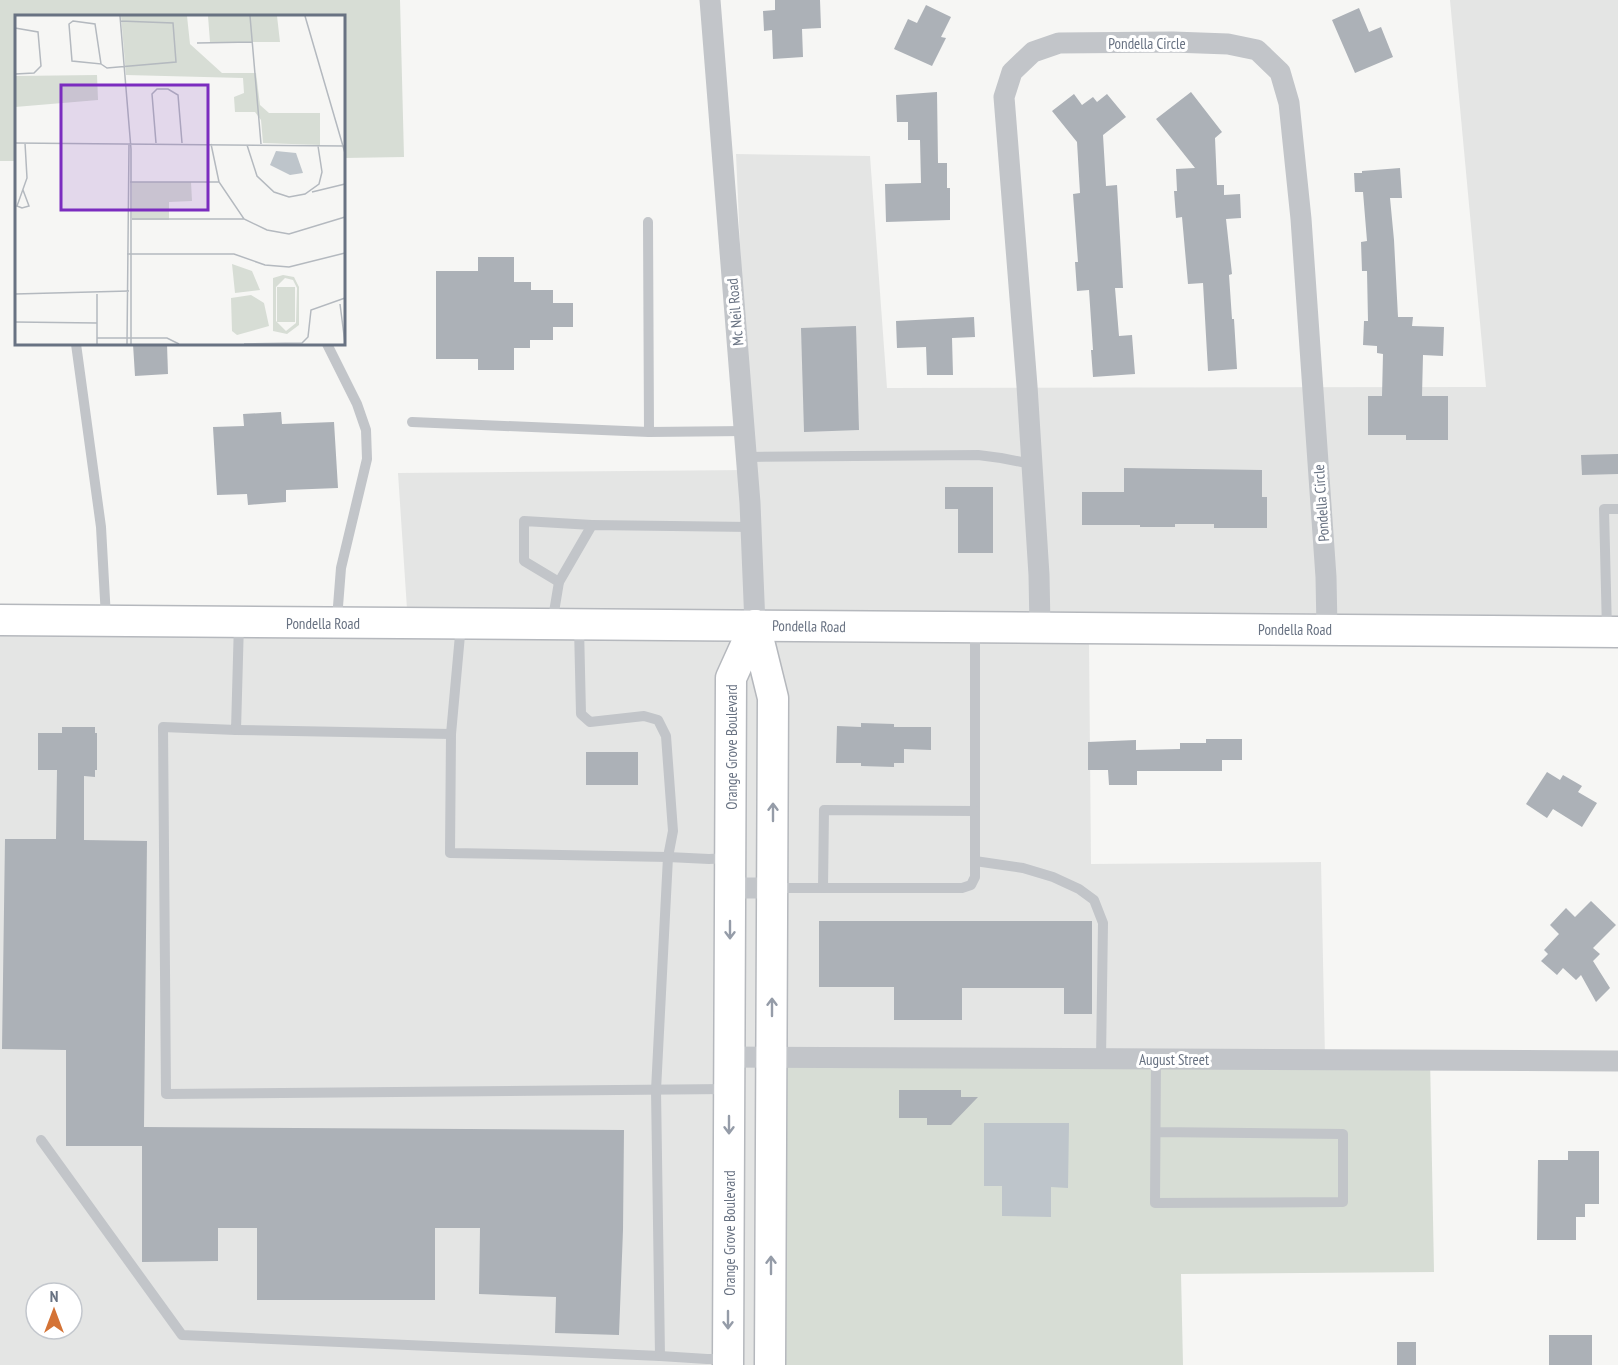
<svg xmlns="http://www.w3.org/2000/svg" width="1618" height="1365" font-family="'PT Sans Narrow',sans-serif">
	<rect width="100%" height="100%" fill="#f6f6f4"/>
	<g fill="#e4e5e4" fill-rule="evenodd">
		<polygon points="1450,0 1618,0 1618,618 407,609 398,473 750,470 736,154 870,156 887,388 1486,387"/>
		<path d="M 0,634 L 734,639 L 715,1365 L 0,1365 ZM 36,1293 L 72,1293 L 72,1329 L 36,1329 Z"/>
		<polygon points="772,640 822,641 1089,642 1091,864 1321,862 1325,1058 784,1064"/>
		<polygon points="751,663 760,700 758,1365 740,1365 743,681"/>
	</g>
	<g fill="#d7ddd5">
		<polygon points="0,0 400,0 404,157 344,158 344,16 16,16 16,161 0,161"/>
		<polygon points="1430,1057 1434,1272 1181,1274 1183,1365 783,1365 784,1064"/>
	</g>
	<polygon fill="#bec5cb" points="984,1123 1069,1123 1068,1188 1051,1187 1051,1217 1002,1216 1002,1186 984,1186"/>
	<g fill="#acb1b7">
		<polygon points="775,0 820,0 821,28 802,29 803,57 773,59 772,30 764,31 763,11 775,10"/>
		<polygon points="926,5 951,17 941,37 946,38 932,66 894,49 908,19 917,23"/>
		<polygon points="1359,8 1369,32 1381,27 1393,57 1355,73 1332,20"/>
		<polygon points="937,92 938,163 947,163 947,188 950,188 950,220 886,222 885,184 921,183 920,140 908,140 908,122 897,122 896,95"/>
		<polygon points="1191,92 1222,132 1215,138 1217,185 1224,185 1224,195 1240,194 1241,218 1226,219 1232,274 1229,275 1232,319 1234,319 1237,369 1208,371 1203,283 1188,284 1182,217 1176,218 1174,191 1177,191 1176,169 1195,168 1156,119"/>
		<polygon points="1074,94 1082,105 1093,97 1097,102 1107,94 1126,117 1103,135 1106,186 1117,185 1123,288 1115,288 1119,336 1132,335 1135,374 1093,377 1091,350 1093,350 1089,290 1077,291 1075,262 1078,262 1073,194 1080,193 1077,142 1052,111"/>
		<polygon points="1400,168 1402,198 1390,198 1394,240 1398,317 1413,317 1412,326 1444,327 1443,356 1423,355 1422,396 1448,396 1448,440 1406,440 1406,435 1368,435 1368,396 1382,396 1383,354 1377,353 1377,346 1363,345 1364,321 1368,321 1367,271 1362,271 1361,242 1367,241 1363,192 1355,192 1354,173 1362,173 1362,171"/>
		<polygon points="478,257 514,257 514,282 531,282 531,290 553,290 553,303 573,303 573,327 553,327 553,340 530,340 530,348 514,348 514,370 478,370 478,359 436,359 436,271 478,271"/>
		<polygon points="974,317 975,337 952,338 953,375 927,375 926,347 897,348 896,321"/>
		<polygon points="856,326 859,430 804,432 801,328"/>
		<polygon points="133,344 167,344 168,374 135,376"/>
		<polygon points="281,412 282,424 334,422 338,488 286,490 286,502 248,505 247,494 217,495 213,427 244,426 243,414"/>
		<polygon points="1618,454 1618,474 1582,475 1581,455"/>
		<polygon points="1124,468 1262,470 1262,497 1267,497 1267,528 1214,528 1214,524 1175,524 1175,527 1140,527 1140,525 1082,525 1082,492 1124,492"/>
		<polygon points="945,487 993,487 993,553 958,553 958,509 945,509"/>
		<polygon points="861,723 894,724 894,727 931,727 931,750 904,749 904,763 894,763 894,767 861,766 861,763 836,763 837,726 861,727"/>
		<polygon points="62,727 95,727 95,733 97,733 97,770 95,770 95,777 84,776 84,840 147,841 144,1127 624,1130 623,1230 619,1335 555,1333 556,1297 479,1294 480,1228 435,1228 435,1300 257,1300 257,1228 218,1228 218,1261 142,1262 142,1146 66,1146 66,1050 2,1049 5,839 56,839 57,770 38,770 38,733 62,733"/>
		<polygon points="1206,739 1242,739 1242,760 1222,760 1222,771 1137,771 1137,785 1109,785 1108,770 1088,770 1088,742 1136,740 1136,750 1180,749 1180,743 1206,743"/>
		<rect x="586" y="752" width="52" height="33"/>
		<polygon points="1547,772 1560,780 1563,775 1582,786 1578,792 1597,803 1582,827 1553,809 1547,818 1526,804"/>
		<polygon points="1591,901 1616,925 1593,948 1600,954 1593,961 1610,988 1596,1002 1581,975 1576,980 1563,968 1557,975 1541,961 1548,954 1544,950 1559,934 1550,925 1566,908 1575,917"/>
		<polygon points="819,921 1092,921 1092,1014 1064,1014 1064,988 962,988 962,1020 894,1020 894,987 819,987"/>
		<polygon points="899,1090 961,1090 961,1097 978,1097 951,1125 927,1125 927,1118 899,1118"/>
		<polygon points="1568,1151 1599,1151 1599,1204 1585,1204 1585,1217 1576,1217 1576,1240 1537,1240 1538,1160 1568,1160"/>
		<rect x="1549" y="1335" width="43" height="30"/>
		<rect x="1397" y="1342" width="19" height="23"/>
	</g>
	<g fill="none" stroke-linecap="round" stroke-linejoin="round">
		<defs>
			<g id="secondary">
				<polyline points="0,620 1618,632"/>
				<polyline points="755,625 773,698 770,1365"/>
				<polyline points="728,1365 731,678 755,625"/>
			</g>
		</defs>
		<use href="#secondary" stroke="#b5b8bd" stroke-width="33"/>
		<g stroke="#c2c5c9" stroke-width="10">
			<polyline points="648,222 649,432 745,431"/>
			<polyline points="76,344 101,527 106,618"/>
			<polyline points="327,344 357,404 366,430 367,459 341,568 337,619"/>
			<polyline points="412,422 649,432"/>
			<polyline points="747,457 978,455 1001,458 1032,464"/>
			<polyline points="559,582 524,561 524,521 592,525"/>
			<polyline points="239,622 236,730 163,727 166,1094 727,1089"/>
			<polyline points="461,624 451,734 450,853 668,857 709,859 730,858"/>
			<polyline points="552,624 559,582 592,525 751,527"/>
			<polyline points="1607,631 1604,509 1618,509"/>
			<polyline points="236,730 451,734"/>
			<polyline points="975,861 1023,868 1053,877 1079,889 1094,900 1103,923 1101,1059"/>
			<polyline points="773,888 962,888 971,885 975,877 975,629"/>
			<polyline points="823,888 824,810 975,811"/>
			<polyline points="1156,1059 1155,1203 1343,1202 1343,1134 1156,1132"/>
			<polyline points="41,1140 182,1335 660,1356 656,1090 668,857 673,831 666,736 658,720 644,716 590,722 581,714 579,627"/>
			<polyline points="660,1356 707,1359 726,1359"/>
		</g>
		<g stroke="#c2c5c9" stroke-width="21">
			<polyline points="710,0 750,503 755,625"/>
			<polyline points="1040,627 1039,575 1027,386 1004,97 1012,72 1033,52 1059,43 1173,42 1228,44 1257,50 1280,72 1289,103 1301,219 1326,577 1327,629"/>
			<polyline points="730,888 772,888"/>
			<polyline points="729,1057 1618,1061"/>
		</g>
		<use href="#secondary" stroke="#fff" stroke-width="30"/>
	</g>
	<defs><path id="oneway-shaft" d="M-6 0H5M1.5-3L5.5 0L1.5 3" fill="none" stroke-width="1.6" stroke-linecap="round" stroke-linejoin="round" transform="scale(1.5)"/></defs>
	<g stroke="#959ca8">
		<use href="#oneway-shaft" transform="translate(773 812) rotate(-90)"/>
		<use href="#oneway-shaft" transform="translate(730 930) rotate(90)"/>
		<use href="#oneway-shaft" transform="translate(772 1007) rotate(-90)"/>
		<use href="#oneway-shaft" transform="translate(729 1125) rotate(90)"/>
		<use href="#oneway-shaft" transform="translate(771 1265) rotate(-90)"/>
		<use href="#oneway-shaft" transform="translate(728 1320) rotate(90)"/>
	</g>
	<g text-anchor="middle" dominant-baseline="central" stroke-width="6" stroke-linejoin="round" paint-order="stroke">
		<g font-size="15" fill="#687282" stroke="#fff">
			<text x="1147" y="43">Pondella Circle</text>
			<text transform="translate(735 312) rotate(-95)">Mc Neil Road</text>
			<text transform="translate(1321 503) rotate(-94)">Pondella Circle</text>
			<text x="323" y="623">Pondella Road</text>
			<text transform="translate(809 626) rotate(1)">Pondella Road</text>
			<text x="1295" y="629">Pondella Road</text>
			<text transform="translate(731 747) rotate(-90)">Orange Grove Boulevard</text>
			<text x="1174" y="1059">August Street</text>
			<text transform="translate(729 1233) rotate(-90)">Orange Grove Boulevard</text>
		</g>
	</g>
	<g transform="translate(15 15)">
		<rect width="330" height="330" fill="#f6f6f4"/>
		<path d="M 106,1 L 172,1 L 175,29 L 207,58 L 241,58 L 245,90 L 254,98 L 305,98 L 305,130 L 248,128 L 246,105 L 240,97 L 220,97 L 219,82 L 229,78 L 228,63 L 111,60 ZM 193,1 L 262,1 L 265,27 L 195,27 ZM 82,60 L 83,85 L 0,92 L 0,61 ZM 117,167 L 176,167 L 177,186 L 154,187 L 154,205 L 117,205 ZM 217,249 L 237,256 L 245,275 L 220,278 ZM 268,260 L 279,262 L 284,272 L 284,310 L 272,319 L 258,316 L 258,263 ZM 270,263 L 278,265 L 282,273 L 281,308 L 271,316 L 261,306 L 261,272 ZM 262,272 L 280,272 L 280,307 L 262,307 ZM 236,280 L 249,288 L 254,311 L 222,320 L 217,316 L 216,283 Z" fill="#d7ddd5" fill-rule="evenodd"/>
		<path d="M 261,136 L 281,138 L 288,158 L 275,160 L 255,150 Z" fill="#bec5cb"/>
		<path fill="none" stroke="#b4b9bf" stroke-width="1.5" d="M 105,1 L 116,134 L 116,329M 235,1 L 246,129M 290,1 L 330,138M 58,6 L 80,9 L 86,49 L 57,46 L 54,9 ZM 0,13 L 23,17 L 26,51 L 19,58 L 0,59M 182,28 L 237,27M 86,49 L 92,53 L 161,47 L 158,8 L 105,6M 0,128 L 330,131M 141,128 L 137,79 L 142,74 L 153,74 L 163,80 L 167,128M 196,129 L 204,167 L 229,204 L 252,215 L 274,219 L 330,202M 232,130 L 242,161 L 259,177 L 274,182 L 290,179 L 304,169 L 307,157 L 303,131M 115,167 L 204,167M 8,175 L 14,191 L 7,193 L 2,191 L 12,163 L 10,128M 297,177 L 330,169M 330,198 L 330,275M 117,204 L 229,204M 112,239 L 219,239 L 250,250 L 274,252 L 330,238M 0,279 L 114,276M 325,289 L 330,328M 0,307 L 82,308M 82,323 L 152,323 L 164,329M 82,329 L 82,279M 112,329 L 114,129M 229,329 L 287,328 L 293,322 L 296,295 L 330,283"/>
		<path fill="#7b2cbf" fill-opacity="0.15" stroke="#7b2cbf" stroke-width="3" d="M 46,70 L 193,70 L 193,195 L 46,195 Z"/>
		<rect width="330" height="330" fill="none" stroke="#687282" stroke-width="3"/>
	</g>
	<g transform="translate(54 1311)"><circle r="28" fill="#ffffff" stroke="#c3c7cd" stroke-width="1.5"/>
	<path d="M0-4.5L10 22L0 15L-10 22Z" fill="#d47336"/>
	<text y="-9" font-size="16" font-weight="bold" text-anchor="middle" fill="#687282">N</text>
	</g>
</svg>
